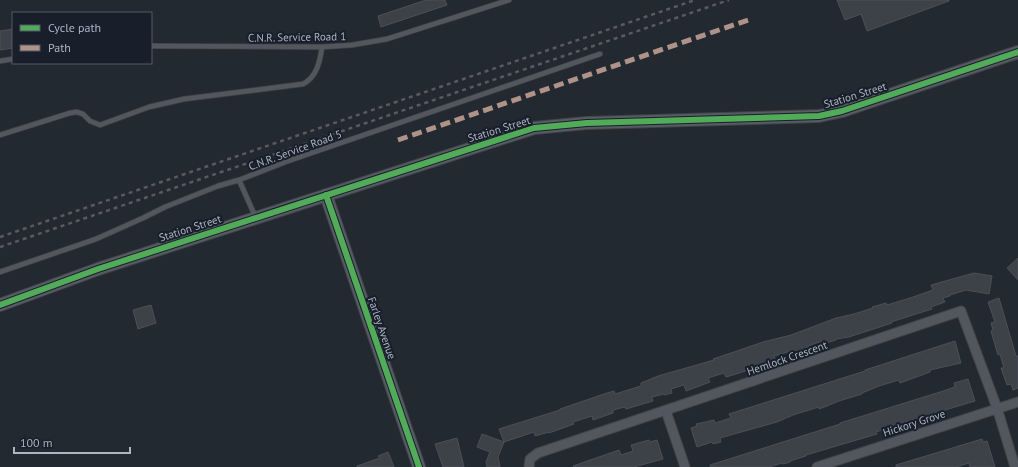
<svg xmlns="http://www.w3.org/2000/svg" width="1018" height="467" font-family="'PT Sans',sans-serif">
	<rect width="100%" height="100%" fill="#232930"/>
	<g fill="#3d4249" stroke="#4a5058">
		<polygon points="426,0 445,0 447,5 381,27 378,16"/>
		<polygon points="837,0 949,0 949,1 867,31 861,14 845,20"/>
		<polygon points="13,29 13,48 0,50 0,31"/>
		<polygon points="1018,258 1018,280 1007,268"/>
		<polygon points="974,273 992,276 989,294 966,290 950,295 950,296 943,298 945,302 931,307 932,309 891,322 892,323 849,337 836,339 836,340 823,344 822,341 808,346 809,350 799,354 793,356 791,351 774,356 776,361 733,375 726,377 724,373 708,378 710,382 686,391 684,385 671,389 672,393 664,395 664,394 652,397 653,401 626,409 625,407 613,410 613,413 593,420 592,416 573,422 574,424 549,433 549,432 535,436 534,432 504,442 499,429 560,410 560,409 607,393 614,391 615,394 641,386 641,383 658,376 714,360 713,359 728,354 763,342 791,335 836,318 854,314 873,308 872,307 886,303 887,305 910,298 933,290 931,285"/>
		<polygon points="999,298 1016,356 1018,356 1018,388 1013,390 1011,384 1007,385 1001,368 1004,368 1000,354 998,355 991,331 993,330 991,323 995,322 988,302"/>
		<polygon points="151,305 156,323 138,329 133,310"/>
		<polygon points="955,341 961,363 930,370 930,372 900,383 899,380 879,386 862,393 862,394 839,401 827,406 819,409 819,407 793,415 777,422 720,438 721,442 713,444 712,442 697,447 691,428 697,426 696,424 714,420 715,423 731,418 729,414 865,371 865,370"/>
		<polygon points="968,379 975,401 902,423 903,425 895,428 895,426 876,432 877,434 806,455 806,456 790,461 790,462 783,464 782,463 769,467 710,467 710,465 840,424 840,423 940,392 955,387 954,383"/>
		<polygon points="482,434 504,442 498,457 500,467 487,467 486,462 490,452 477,447"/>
		<polygon points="457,438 464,467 443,467 435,444"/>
		<polygon points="982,439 983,442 987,441 995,467 970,467 969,463 956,467 896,467 896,465"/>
		<polygon points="649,440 650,442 657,440 663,459 634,467 574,467 573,466 619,450 621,455 633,451 631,445"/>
		<polygon points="388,452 394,467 357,467 357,466 380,458 378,456"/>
	</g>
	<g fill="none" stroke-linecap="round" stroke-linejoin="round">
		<defs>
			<g id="lane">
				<polyline points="151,46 322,47 352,45 387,39 509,0"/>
				<polyline points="0,61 13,59"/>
				<path d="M 0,135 L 70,113 L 77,112 L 83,114 L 90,121 L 100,125 L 149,107 L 184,99 L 303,84 C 317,77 320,61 322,47"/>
				<polyline points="239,180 256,218"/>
				<polyline points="0,272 96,239 143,218 165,207 218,186 239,180 288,161 600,54"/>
			</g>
			<g id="street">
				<polyline points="666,411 685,467"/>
				<polyline points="529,467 530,459 538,453 961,311 997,408 1015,467"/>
				<polyline points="817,467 1018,402"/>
			</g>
			<g id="secondary">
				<polyline points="326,195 419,467"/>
				<polyline points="0,305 98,269 534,128 587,123 819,116 842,111 1018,52"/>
			</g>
		</defs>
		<use href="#lane" stroke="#3f4449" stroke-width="6"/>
		<use href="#street" stroke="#3f4449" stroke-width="11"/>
		<use href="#secondary" stroke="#3f4449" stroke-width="14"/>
		<use href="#lane" stroke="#52575f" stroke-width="4.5"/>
		<use href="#street" stroke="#52575f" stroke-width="9"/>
		<use href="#secondary" stroke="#575c64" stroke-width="12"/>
		<g stroke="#565b62" stroke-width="2.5" stroke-dasharray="4 4" stroke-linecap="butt">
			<polyline points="0,237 695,0"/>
			<polyline points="0,247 729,0"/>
		</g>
		<polyline stroke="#af9288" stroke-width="5" stroke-dasharray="10 5" stroke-linecap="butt" points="398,140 751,19"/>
		<defs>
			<g id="cycleway">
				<polyline points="326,195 419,467"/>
				<polyline points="0,305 98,269 534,128 587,123 819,116 842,111 1018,52"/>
			</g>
		</defs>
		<use href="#cycleway" stroke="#181f2a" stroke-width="8"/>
		<use href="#cycleway" stroke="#51ab58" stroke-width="6"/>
	</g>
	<g text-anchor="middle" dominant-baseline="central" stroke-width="4" stroke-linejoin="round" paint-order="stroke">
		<g font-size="11" fill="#abb5c3" stroke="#181f2a">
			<text transform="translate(297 37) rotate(-1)">C.N.R. Service Road 1</text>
			<text transform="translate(855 95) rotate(-17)">Station Street</text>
			<text transform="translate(499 129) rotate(-17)">Station Street</text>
			<text transform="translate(295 150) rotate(-20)">C.N.R. Service Road 5</text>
			<text transform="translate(190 228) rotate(-18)">Station Street</text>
			<text transform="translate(382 328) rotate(71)">Farley Avenue</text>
			<text transform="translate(787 358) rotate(-19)">Hemlock Crescent</text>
			<text transform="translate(914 423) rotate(-18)">Hickory Grove</text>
		</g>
	</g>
	<rect x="12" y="12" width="140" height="52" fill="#181f2a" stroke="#535b67"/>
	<rect x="20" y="25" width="20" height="6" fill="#51ab58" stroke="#535b67"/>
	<text x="48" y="32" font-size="12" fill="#abb5c3">Cycle path</text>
	<rect x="20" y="45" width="20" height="6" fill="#af9288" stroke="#535b67"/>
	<text x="48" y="52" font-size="12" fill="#abb5c3">Path</text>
	<path d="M14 447v6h116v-6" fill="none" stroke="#abb5c3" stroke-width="2"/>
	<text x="20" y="447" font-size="12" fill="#abb5c3" stroke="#181f2a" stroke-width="3" paint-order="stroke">100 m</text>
</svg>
